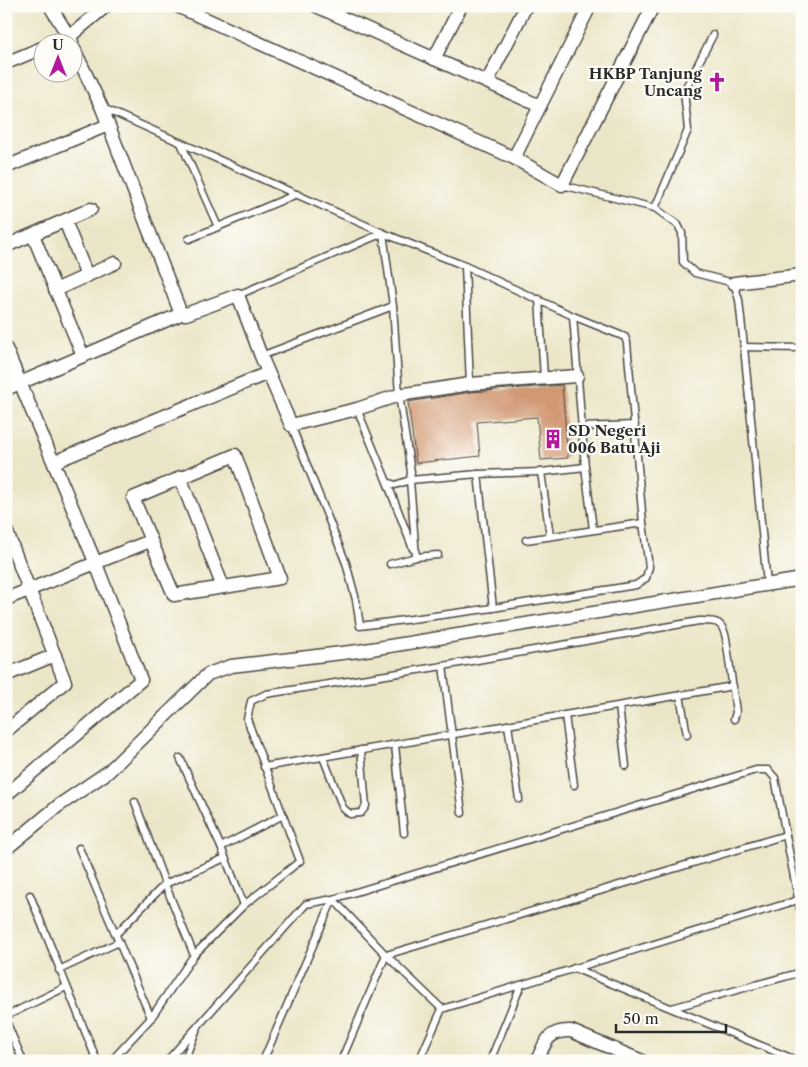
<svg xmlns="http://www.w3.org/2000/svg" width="808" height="1067" font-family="'Libre Caslon Text',serif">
	<rect width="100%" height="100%" fill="#fdfcf7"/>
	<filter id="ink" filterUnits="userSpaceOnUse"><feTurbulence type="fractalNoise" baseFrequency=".02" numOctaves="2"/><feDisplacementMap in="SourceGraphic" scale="10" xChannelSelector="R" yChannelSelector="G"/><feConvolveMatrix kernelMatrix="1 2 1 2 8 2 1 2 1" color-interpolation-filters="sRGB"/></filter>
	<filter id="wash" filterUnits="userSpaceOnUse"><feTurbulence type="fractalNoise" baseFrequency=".0096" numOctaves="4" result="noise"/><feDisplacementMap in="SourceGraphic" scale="20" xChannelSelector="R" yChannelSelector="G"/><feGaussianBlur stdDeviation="1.12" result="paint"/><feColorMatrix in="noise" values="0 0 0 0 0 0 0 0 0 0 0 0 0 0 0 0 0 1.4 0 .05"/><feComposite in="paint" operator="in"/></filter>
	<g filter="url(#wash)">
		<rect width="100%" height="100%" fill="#ece6c8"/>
		<g id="blocks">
			<polygon fill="#d19873" points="562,385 568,458 541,460 537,417 477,422 480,456 416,463 408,402 471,392"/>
		</g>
	</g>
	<g filter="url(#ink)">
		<use href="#blocks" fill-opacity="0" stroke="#484743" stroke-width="1"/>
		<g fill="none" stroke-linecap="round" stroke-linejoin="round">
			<defs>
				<g id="service">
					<polyline points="103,108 383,233 465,266 573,316 625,337 627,343 643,523 649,567 646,578 636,585 493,608 360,626 356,600 346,563 291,425"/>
					<polyline points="181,143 218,227"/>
					<polyline points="562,185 655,208 678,225 682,233 683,262 695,273 734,283 739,300 744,347 767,584"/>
					<polyline points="655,208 688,130 684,91 713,35"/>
					<polyline points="189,239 297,194"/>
					<polyline points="465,266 470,384"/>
					<polyline points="238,295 383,233 393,306 399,395 411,472 410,480 395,485 387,482 357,409"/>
					<polyline points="539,299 544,378"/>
					<polyline points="573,316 585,467 593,529"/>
					<polyline points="744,347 802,348"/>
					<polyline points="261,356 393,306"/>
					<polyline points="582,427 635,425"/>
					<polyline points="541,472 550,536"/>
					<polyline points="387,482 413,549"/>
					<polyline points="526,540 643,523"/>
					<polyline points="416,557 410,480 478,474"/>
					<polyline points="390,564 416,557 438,555"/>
					<polyline points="493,608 478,474 541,472 585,467"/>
					<polyline points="443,666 462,813"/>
					<polyline points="680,695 687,735"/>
					<polyline points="619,706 626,766"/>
					<polyline points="565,715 574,785"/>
					<polyline points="508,725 519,799"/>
					<polyline points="395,745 404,833"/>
					<polyline points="323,757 343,808 350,814 361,813 366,806 361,750"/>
					<polyline points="180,758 221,847 244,905"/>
					<polyline points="264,767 733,686"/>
					<polyline points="135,802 165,884 194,955"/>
					<polyline points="221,847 283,815"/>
					<polyline points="79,848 151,1018"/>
					<polyline points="30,895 97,1061"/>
					<polyline points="116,934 165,884 225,858"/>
					<polyline points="574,968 798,1061"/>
					<polyline points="59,970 119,942"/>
					<polyline points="672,1008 802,972"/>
					<polyline points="6,1016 66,987"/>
					<polyline points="6,1021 23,1061"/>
					<path d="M 111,1061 L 151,1018 L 194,955 L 244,905 L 300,861 L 247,719 L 251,701 L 266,694 L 443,666 L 699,621 C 716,621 722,620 726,638 L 736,712 L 734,719"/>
					<polyline points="167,1061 306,904 333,899 756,770 768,770 775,778 802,919"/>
					<polyline points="184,1061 196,1031"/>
					<polyline points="263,1061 333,899 386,955 442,1009"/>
					<polyline points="341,1061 386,955 786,835"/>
					<polyline points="419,1061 442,1009 798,900"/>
					<polyline points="490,1061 521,985"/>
				</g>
				<g id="minor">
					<polyline points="50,6 72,42"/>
					<polyline points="177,6 514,158 562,185 653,6"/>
					<polyline points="316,6 540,106"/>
					<polyline points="57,42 69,37 106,6"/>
					<polyline points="72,45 102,108 181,314 186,314 238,295 261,356 291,425 357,409 399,395 470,384 577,376"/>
					<polyline points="434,59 461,6"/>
					<polyline points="6,63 42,48"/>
					<polyline points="487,82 526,6"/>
					<polyline points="514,158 590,6"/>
					<polyline points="6,167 108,125"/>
					<polyline points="65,221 87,276"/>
					<polyline points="33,235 83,356"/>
					<polyline points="6,246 91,209"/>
					<polyline points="734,283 802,275"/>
					<polyline points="55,290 115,263"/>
					<polyline points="6,349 96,564 141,680 6,795"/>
					<polyline points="6,389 181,314"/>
					<polygon points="235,455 280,578 174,595 133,498"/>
					<polyline points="54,462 268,373"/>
					<polyline points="180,477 223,587"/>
					<polyline points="6,530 65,682 6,731"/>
					<polyline points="6,599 150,541"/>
					<polyline points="6,675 55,655"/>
					<polyline points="6,849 58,806 108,772 208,674 231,666 359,651 802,579"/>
					<path d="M 537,1061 C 545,1042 548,1030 571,1031 L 642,1061"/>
				</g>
			</defs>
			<use href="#service" stroke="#484743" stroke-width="9"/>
			<use href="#minor" stroke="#484743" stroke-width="15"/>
			<use href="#service" stroke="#fff" stroke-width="6"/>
			<use href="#minor" stroke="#fff" stroke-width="12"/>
		</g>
	</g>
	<defs>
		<symbol id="church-bare" viewBox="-9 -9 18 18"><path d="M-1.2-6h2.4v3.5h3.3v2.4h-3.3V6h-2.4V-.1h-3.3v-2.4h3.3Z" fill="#b5179e" stroke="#fdfcf7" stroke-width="2.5" paint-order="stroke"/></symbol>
		<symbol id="building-bare" viewBox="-9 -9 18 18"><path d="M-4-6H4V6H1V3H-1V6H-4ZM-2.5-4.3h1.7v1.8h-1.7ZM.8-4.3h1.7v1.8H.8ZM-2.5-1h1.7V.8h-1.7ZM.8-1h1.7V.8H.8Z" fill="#b5179e" stroke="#fdfcf7" stroke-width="2.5" paint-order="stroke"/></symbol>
	</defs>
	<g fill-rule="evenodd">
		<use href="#church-bare" x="703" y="68" width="28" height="28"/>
		<use href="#building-bare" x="539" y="425" width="28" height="28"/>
	</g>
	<g text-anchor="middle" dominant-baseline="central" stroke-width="4.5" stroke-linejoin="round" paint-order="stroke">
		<g font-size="15" font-weight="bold" fill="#2b2b2b" stroke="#fdfcf7" text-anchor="end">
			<text x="702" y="73">HKBP Tanjung<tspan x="702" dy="17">Uncang</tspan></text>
			<text x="568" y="430" text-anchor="start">SD Negeri<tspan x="568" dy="17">006 Batu Aji</tspan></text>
		</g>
	</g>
	<rect width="808" height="1067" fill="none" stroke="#fdfcf7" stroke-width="25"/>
	<g transform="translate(58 58)"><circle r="24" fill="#fdfcf7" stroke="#a9a8a5"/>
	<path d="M0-4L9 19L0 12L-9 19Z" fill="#b5179e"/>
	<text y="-8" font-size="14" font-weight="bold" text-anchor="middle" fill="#2b2b2b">U</text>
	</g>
	<path d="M616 1024v8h110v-8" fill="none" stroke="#2b2b2b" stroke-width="2.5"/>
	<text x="623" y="1024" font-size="15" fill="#2b2b2b" stroke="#fdfcf7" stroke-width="4" paint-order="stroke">50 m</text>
</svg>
